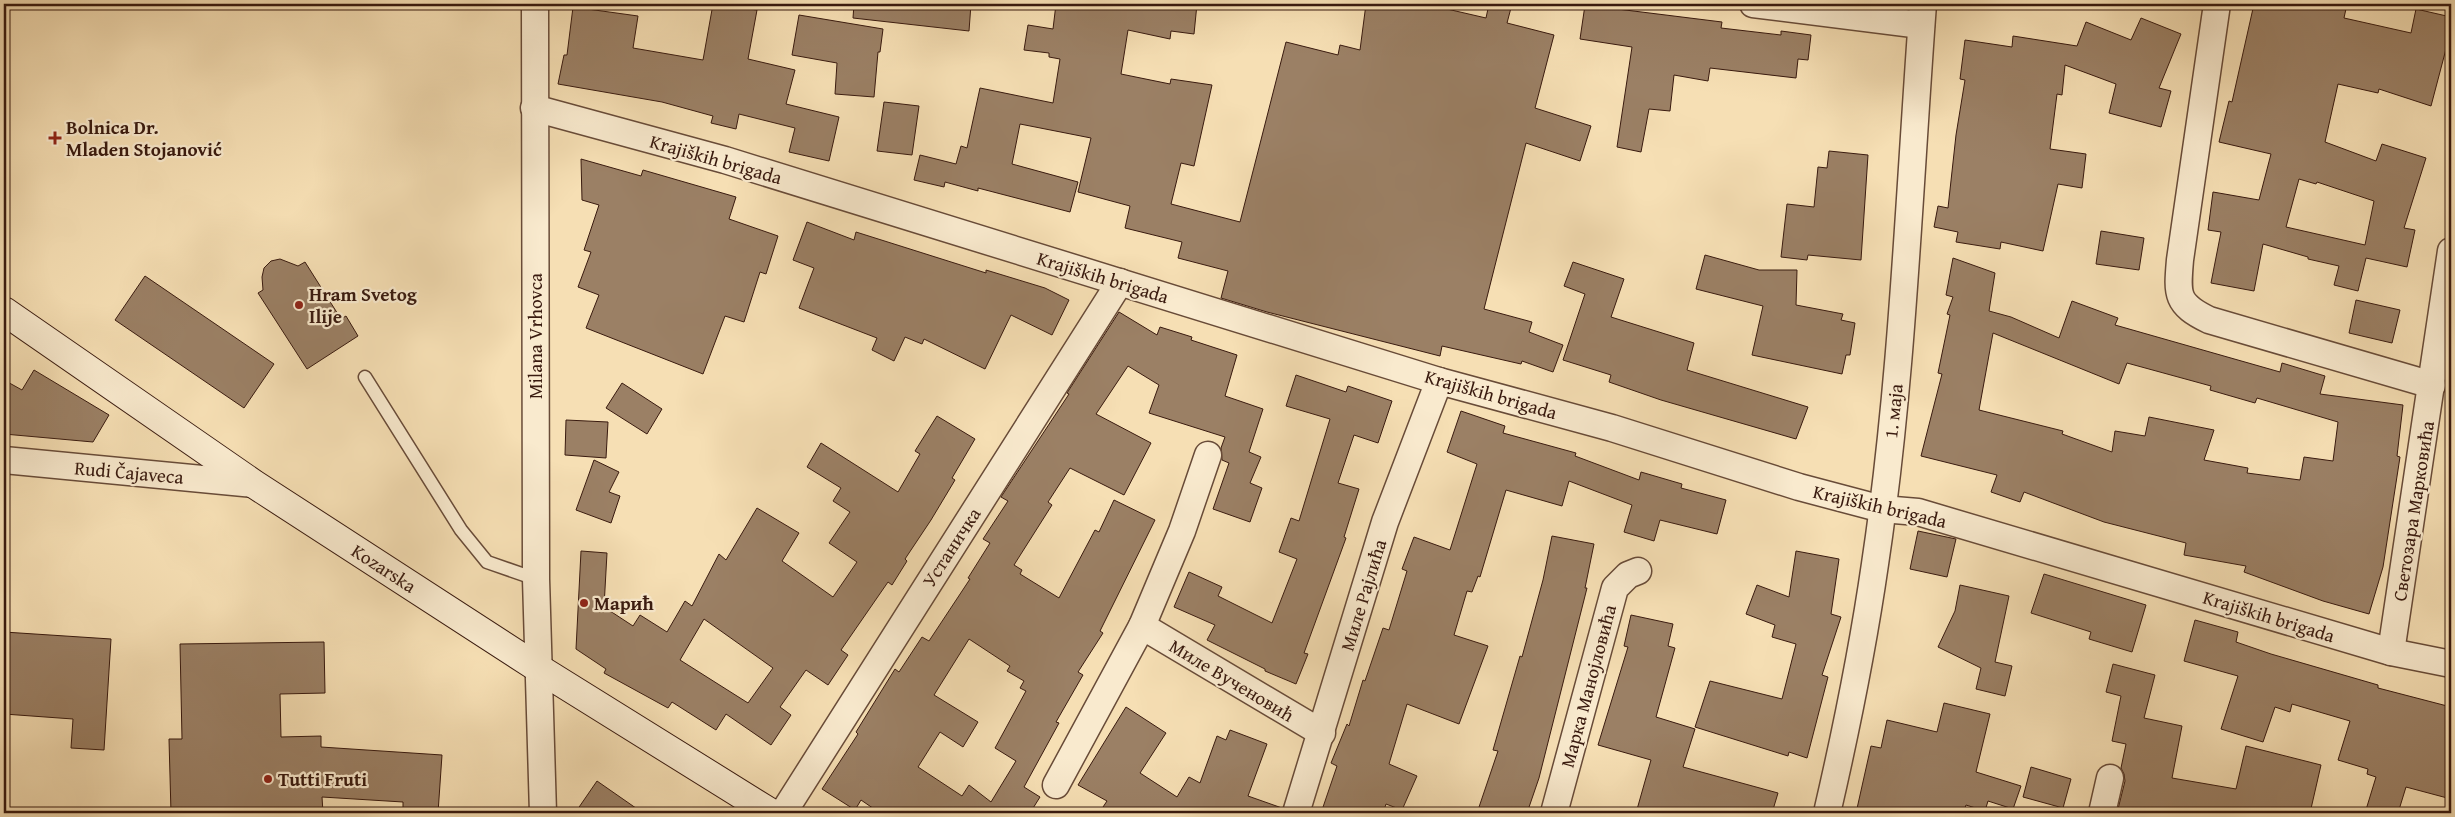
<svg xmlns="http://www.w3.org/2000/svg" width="2455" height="817" font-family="'Gentium Book Plus',serif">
	<rect width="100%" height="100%" fill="#f6dfb4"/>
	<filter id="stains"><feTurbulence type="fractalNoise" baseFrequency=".004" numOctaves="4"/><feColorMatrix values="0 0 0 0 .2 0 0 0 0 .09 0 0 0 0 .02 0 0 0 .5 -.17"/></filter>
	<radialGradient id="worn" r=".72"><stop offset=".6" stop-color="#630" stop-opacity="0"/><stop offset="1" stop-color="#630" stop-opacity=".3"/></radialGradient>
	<g fill="#9b8065" stroke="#391a0f" fill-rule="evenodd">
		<polygon points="713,4 757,10 748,59 795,70 786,104 839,117 829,161 789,152 795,128 739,114 736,129 711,123 713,116 662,102 558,84 564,55 567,55 573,7 638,16 633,48 703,60"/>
		<polygon points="854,4 971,4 969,31 853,18"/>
		<polygon points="1056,4 1197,4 1194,34 1171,31 1170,39 1128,30 1121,74 1170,84 1171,79 1212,85 1194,166 1181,163 1171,204 1240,222 1286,42 1338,55 1340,45 1360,50 1366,4 1448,4 1447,9 1486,18 1489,4 1512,4 1507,23 1554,35 1535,108 1591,126 1580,161 1526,143 1484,309 1532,322 1529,332 1563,345 1553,372 1522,361 1521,364 1442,346 1440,356 1267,312 1221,298 1228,271 1178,258 1182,242 1125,228 1130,206 1078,192 1091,138 1020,124 1012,164 1078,182 1070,212 978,188 978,191 945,182 944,187 914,180 920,155 956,164 961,146 967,148 980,88 1053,103 1060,59 1049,57 1049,53 1024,50 1028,25 1053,29"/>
		<path d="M 2254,4 L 2347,4 L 2344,18 L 2411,33 L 2416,9 L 2451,17 L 2451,30 L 2431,106 L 2379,89 L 2378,93 L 2338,84 L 2325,142 L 2376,161 L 2382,144 L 2426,158 L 2404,228 L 2415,230 L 2407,267 L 2366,258 L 2358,291 L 2334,285 L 2339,266 L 2308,259 L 2308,257 L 2263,244 L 2254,291 L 2211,283 L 2221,232 L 2208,230 L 2213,192 L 2259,200 L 2271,154 L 2219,142 L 2229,101 L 2232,102 ZM 2299,179 L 2316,184 L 2317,182 L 2374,201 L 2365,245 L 2286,227 Z"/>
		<polygon points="1585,5 1722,22 1721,28 1781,35 1781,31 1811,35 1808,60 1798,59 1796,78 1710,68 1708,81 1674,75 1670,111 1649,109 1641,152 1617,147 1632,47 1580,39"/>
		<polygon points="799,15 883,29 880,52 878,52 874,97 835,94 837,63 792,55"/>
		<polygon points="2141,18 2181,34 2159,88 2171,91 2161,127 2109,113 2116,84 2065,65 2062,95 2057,94 2050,149 2086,154 2082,188 2058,184 2043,251 2001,242 2000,249 1956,242 1958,232 1934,227 1938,206 1948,208 1956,135 1965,80 1960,79 1965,40 2012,47 2013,36 2077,46 2086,22 2131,40"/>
		<polygon points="884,102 919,106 912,155 877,151"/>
		<polygon points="1829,151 1868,155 1861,260 1808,255 1807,260 1781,257 1787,204 1814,207 1818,167 1827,168"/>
		<polygon points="581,159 641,176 643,170 736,197 729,219 778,236 766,274 760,272 744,322 725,316 703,374 586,328 599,295 578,287 591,252 584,250 599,205 582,200"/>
		<polygon points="807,222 854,240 856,232 986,273 986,270 1045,288 1069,300 1052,335 1011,315 985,369 924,339 922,344 905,337 894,361 872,350 877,338 799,308 814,268 793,260"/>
		<polygon points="2101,231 2144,238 2139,270 2096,264"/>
		<polygon points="1705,255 1759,270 1797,270 1796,305 1843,314 1841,320 1855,323 1850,355 1846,355 1842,374 1752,355 1763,306 1696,289"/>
		<path d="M 1953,258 L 1995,273 L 1989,311 L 2011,317 L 2059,338 L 2072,301 L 2118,318 L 2115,325 L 2280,372 L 2282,363 L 2325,376 L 2320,394 L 2403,405 L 2397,456 L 2400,457 L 2383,567 L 2369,614 L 2323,601 L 2244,572 L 2246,566 L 2184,555 L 2186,543 L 2104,522 L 2024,492 L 2020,502 L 1991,492 L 1997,475 L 1921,456 L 1942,374 L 1938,373 L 1950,315 L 1947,314 L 1953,297 L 1946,295 ZM 1993,333 L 2119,384 L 2127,363 L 2211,386 L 2210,390 L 2255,403 L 2257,398 L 2338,422 L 2333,461 L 2304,457 L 2300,480 L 2247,473 L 2248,468 L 2204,460 L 2214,430 L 2149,417 L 2145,436 L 2115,431 L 2112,452 L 2062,434 L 2063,431 L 1979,410 Z"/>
		<polygon points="280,259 298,266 305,262 341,319 346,316 358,336 307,369 258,293 263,290 262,277 264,268 271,261"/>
		<polygon points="1573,262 1624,279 1611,317 1694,343 1687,370 1808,407 1796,439 1661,400 1609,382 1611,375 1563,360 1585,294 1564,286"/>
		<polygon points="145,276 274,364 244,408 115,320"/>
		<polygon points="2356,300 2400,310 2392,343 2349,333"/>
		<path d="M 1119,312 L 1157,335 L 1160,327 L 1192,337 L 1191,340 L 1237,355 L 1225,396 L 1263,409 L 1249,452 L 1261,457 L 1250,483 L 1262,488 L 1250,522 L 1213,509 L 1229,463 L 1222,460 L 1221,448 L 1225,437 L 1149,413 L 1159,385 L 1128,366 L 1096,414 L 1151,443 L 1124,495 L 1070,468 L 1048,502 L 1052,505 L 1014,565 L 1022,570 L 1020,574 L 1059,598 L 1095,530 L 1099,532 L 1114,500 L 1155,520 L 1100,631 L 1103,633 L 1078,672 L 1083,675 L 1056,722 L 1059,723 L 1024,787 L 1040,797 L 1030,813 L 880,813 L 861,800 L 855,810 L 822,789 L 858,734 L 856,732 L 895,669 L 899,672 L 922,637 L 929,641 L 970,579 L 968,578 L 990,543 L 983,539 L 1008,501 L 1001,497 L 1069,394 L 1067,393 ZM 969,639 L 1010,666 L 1007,671 L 1024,681 L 1020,688 L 1026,691 L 995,748 L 1016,761 L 991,802 L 969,785 L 962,796 L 918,767 L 940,732 L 963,747 L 978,722 L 934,695 Z"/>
		<polygon points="34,370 109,415 93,442 4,434 4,380 22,390"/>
		<polygon points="1296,375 1346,392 1348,386 1392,401 1378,443 1354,435 1338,483 1359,489 1344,537 1346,538 1304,653 1308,654 1296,684 1265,671 1265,669 1207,640 1215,625 1174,607 1189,572 1222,587 1218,596 1272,623 1297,559 1279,552 1291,518 1299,521 1330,419 1286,406"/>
		<polygon points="622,383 662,409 647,434 606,408"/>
		<polygon points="1461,411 1505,426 1503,433 1576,453 1575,456 1639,480 1641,472 1682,484 1681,488 1726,500 1717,534 1660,520 1654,541 1624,532 1632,505 1569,481 1562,506 1506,490 1480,577 1478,576 1472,592 1467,591 1454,635 1488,646 1459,724 1407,704 1389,764 1417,776 1402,810 1386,804 1383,813 1321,813 1337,766 1331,763 1347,724 1349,726 1363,680 1365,681 1383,628 1389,630 1407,571 1402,569 1414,537 1450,550 1477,464 1447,452"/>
		<path d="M 937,416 L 975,439 L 952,478 L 955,480 L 931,520 L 905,559 L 907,561 L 892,585 L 888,582 L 841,650 L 848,655 L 828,685 L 806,670 L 780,707 L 791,715 L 771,745 L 726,714 L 716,730 L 672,702 L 668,708 L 604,673 L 606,669 L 576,649 L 581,551 L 607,553 L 604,607 L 633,626 L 640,615 L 667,632 L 685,601 L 692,606 L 719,554 L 726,560 L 757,508 L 799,533 L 782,561 L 833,597 L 857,562 L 829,543 L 850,512 L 833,501 L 841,488 L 807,467 L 821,443 L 898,492 L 920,454 L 915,451 ZM 704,619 L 773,668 L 748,703 L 680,660 Z"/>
		<polygon points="566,420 608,422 606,458 565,455"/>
		<polygon points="594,460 619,472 609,492 620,496 611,523 576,510"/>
		<polygon points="1918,531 1956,539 1947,577 1910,569"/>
		<polygon points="1552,536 1594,544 1585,588 1587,588 1539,778 1527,813 1477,813 1498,751 1493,750 1520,656 1522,657 1543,580"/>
		<polygon points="1796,551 1839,559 1831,614 1841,617 1822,675 1828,677 1807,758 1789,752 1788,756 1695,727 1710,681 1782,699 1796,644 1772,637 1775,625 1746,614 1757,585 1789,597"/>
		<polygon points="2044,574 2146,605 2132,652 2089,639 2091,632 2031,613"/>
		<polygon points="1960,585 2009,596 1995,662 2012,666 2005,696 1976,689 1981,668 1938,647 1955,611"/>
		<polygon points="1631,615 1673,624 1668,646 1675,648 1656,717 1695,729 1683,767 1778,793 1772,813 1636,813 1651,760 1598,745 1628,647 1624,646"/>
		<polygon points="2195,620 2238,632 2236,642 2271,654 2378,685 2378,688 2451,707 2451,799 2406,787 2398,813 2365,813 2376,777 2367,774 2368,769 2338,760 2350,721 2292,704 2290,712 2275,707 2263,742 2221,729 2238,676 2184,661"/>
		<polygon points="4,632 111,639 104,750 71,748 73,719 4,714"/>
		<polygon points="324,642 325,693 280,694 281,737 321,736 321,747 442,755 438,813 403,813 403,802 322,797 323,813 171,813 169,739 182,739 180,644"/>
		<polygon points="2113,664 2155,675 2144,718 2182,726 2172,778 2236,789 2246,746 2321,765 2310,813 2117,813 2125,781 2124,774 2121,768 2126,744 2112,741 2121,696 2106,692"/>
		<polygon points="1944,703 1990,714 1976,772 2021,786 2013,809 1988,801 1985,811 1966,805 1963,813 1856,813 1871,746 1881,748 1887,720 1937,732"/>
		<polygon points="1126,707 1166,733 1140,773 1177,797 1189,777 1200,783 1217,736 1226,740 1230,730 1267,744 1248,796 1282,808 1281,813 1099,813 1107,801 1078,785"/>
		<polygon points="2031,767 2071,779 2063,808 2023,797"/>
		<polygon points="597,781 643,813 575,813"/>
	</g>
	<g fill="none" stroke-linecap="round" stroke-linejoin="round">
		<defs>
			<polyline id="lane" points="365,377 461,530 487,562 536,579"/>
			<g id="street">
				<polyline points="535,4 536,579 543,813"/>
				<polyline points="1753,4 1921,25"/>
				<path d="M 2217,4 L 2180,260 C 2177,295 2176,304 2209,320 L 2432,385"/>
				<polyline points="534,108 725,160 1439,381 1612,428 1799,487 1882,509 1918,512 2391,652 2451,664"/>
				<polyline points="4,460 254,484"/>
				<polyline points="1142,626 1322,733"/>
				<polyline points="2391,652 2451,251"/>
				<polyline points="1056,785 1142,626 1182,531 1208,455"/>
				<polyline points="783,813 1120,282"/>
				<polyline points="1296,813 1385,522 1439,381"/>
				<polyline points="1554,813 1615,588 1628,575 1638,571"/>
				<path d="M 1827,813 C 1846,731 1863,647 1875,564 C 1903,378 1909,190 1923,4"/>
				<polyline points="2102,813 2110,778"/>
			</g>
			<polyline id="secondary" points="4,311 254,484 538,668 771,813"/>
		</defs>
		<use href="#lane" stroke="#684b38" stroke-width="15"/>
		<use href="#street" stroke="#684b38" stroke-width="29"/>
		<use href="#secondary" stroke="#391a0f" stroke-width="30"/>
		<use href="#lane" stroke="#f9eace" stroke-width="12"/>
		<use href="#street" stroke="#f9eace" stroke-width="26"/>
		<use href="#secondary" stroke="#f9eace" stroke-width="28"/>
	</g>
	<g fill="#8f2418" stroke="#f9eace" stroke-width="2">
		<path d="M52.5 130.5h5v5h5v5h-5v5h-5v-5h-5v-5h5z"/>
		<circle cx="299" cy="305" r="5"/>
		<circle cx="584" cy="603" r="5"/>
		<circle cx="268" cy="779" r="5"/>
	</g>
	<g text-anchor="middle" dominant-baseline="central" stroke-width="4.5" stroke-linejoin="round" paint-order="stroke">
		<g font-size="19" font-weight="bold" fill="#391a0f" stroke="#f9eace" text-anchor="start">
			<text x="66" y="127">Bolnica Dr.<tspan x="66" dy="22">Mladen Stojanović</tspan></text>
			<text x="309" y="294">Hram Svetog<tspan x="309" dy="22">Ilije</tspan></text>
			<text x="594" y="603">Марић</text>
			<text x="278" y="779">Tutti Fruti</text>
		</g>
		<g font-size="19" fill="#391a0f" stroke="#f9eace">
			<text transform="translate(716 159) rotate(16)">Krajiških brigada</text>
			<text transform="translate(1103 277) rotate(17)">Krajiških brigada</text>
			<text transform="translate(535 336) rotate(-90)">Milana Vrhovca</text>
			<text transform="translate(1491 394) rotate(16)">Krajiških brigada</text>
			<text transform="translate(1893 411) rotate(-84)">1. маја</text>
			<text transform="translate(129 472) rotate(5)">Rudi Čajaveca</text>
			<text transform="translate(1880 506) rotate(13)">Krajiških brigada</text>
			<text transform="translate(2413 511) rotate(-81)">Светозара Марковића</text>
			<text transform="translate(951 547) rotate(-57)">Устаничка</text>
			<text transform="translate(384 568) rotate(33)">Kozarska</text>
			<text transform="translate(1363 595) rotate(-73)">Миле Рајлића</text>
			<text transform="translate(2269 616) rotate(17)">Krajiških brigada</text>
			<text transform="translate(1232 680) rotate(31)">Миле Вученовић</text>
			<text transform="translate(1588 686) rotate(-75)">Марка Манојловића</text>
		</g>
	</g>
	<rect width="2455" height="817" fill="none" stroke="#f6dfb4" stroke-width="20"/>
	<rect x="5" y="5" width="2445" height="807" fill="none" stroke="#391a0f" stroke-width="2.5"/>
	<rect x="10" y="10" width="2435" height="797" fill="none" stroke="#391a0f"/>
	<rect width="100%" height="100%" filter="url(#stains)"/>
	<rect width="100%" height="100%" fill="url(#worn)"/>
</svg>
